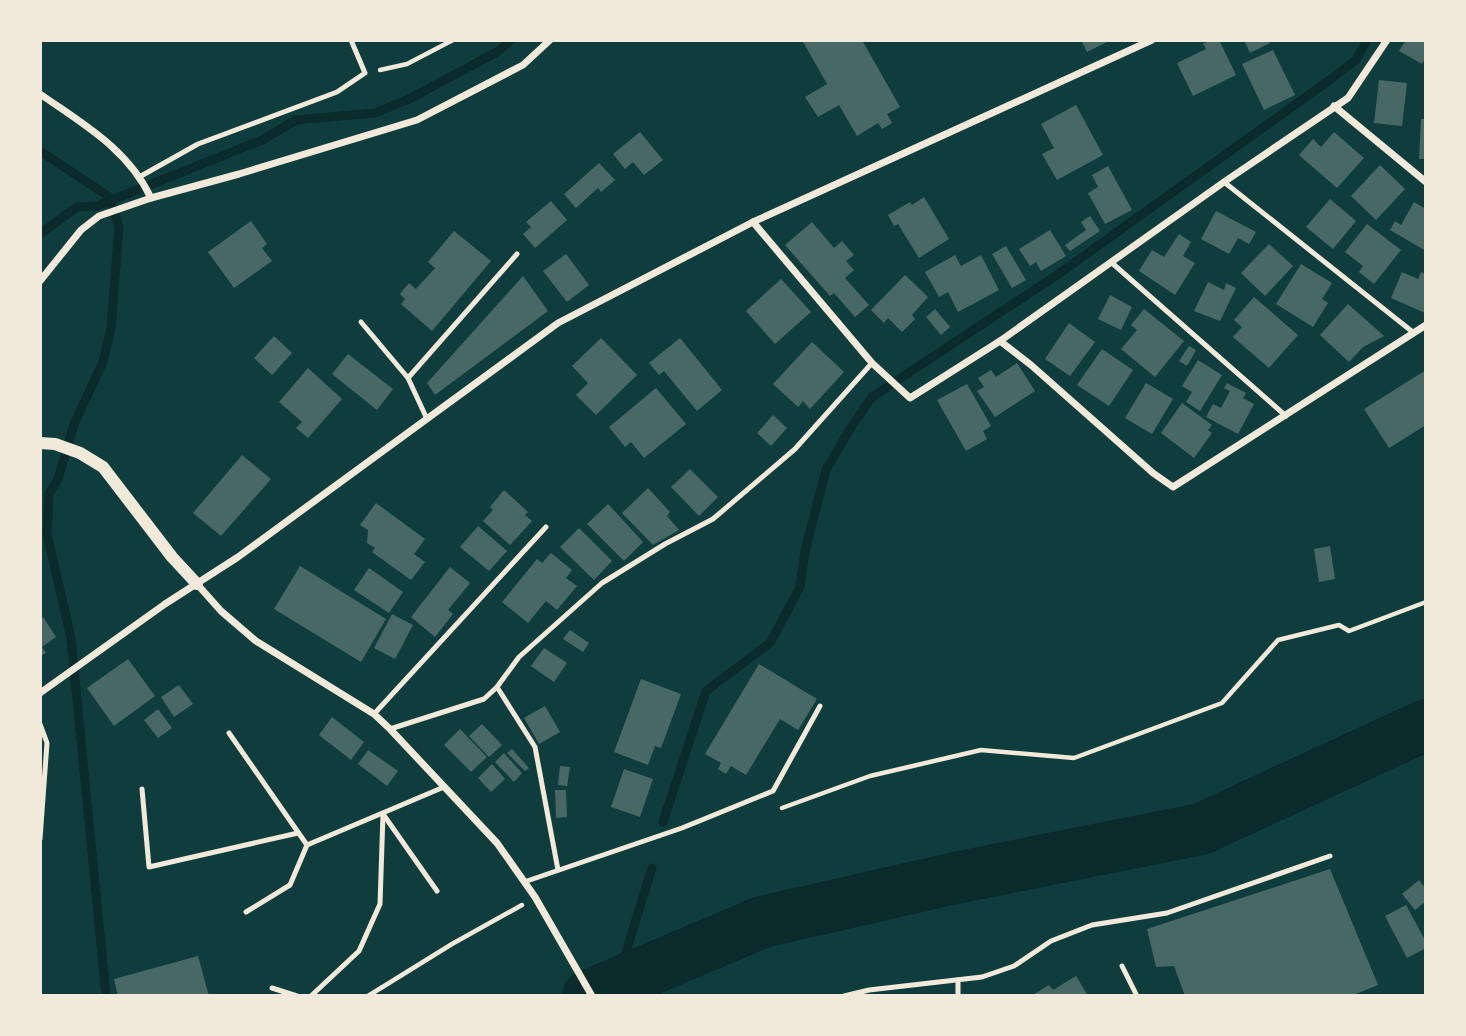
<svg xmlns="http://www.w3.org/2000/svg" width="1466" height="1036" font-family="'Open Sans',sans-serif">
	<rect width="100%" height="100%" fill="#0f3d3e"/>
	<g fill="none" stroke-linecap="round" stroke-linejoin="round">
		<g stroke="#0a2a2b" stroke-width="9">
			<polyline points="40,151 108,196"/>
			<polyline points="40,234 77,207 97,206 262,140 296,120 375,113 411,98 497,52 511,40"/>
			<polyline points="663,822 706,691 770,643 800,587 805,551 826,470 850,429 872,397 1060,273 1331,79 1356,60 1367,40"/>
			<polyline points="616,984 652,868"/>
			<polyline points="106,996 71,638 47,534 49,494 58,479 74,424 103,362 111,328 119,227 111,203"/>
		</g>
		<polyline stroke="#0a2a2b" stroke-width="52" points="588,996 762,922 960,877 1201,829 1426,725"/>
	</g>
	<g fill="#486865">
		<polygon points="802,40 862,40 900,107 887,114 892,123 882,129 878,123 857,136 839,105 818,117 805,97 827,84"/>
		<polygon points="1081,40 1111,40 1087,52"/>
		<polygon points="1210,40 1219,40 1236,75 1193,96 1177,63 1206,49 1203,44"/>
		<polygon points="1244,40 1268,40 1270,43 1250,53"/>
		<polygon points="1406,40 1426,40 1426,60 1424,60 1422,64 1399,51"/>
		<polygon points="1273,50 1295,95 1264,110 1242,64"/>
		<polygon points="1379,80 1407,83 1402,126 1374,123"/>
		<polygon points="1076,105 1103,155 1057,180 1042,154 1054,148 1041,124"/>
		<polygon points="1421,119 1426,119 1426,159 1419,159"/>
		<polygon points="640,132 663,160 644,175 633,162 625,169 613,154"/>
		<polygon points="1334,132 1364,158 1337,188 1299,155 1313,139 1321,147"/>
		<polygon points="599,163 615,180 601,192 598,188 576,208 564,194"/>
		<polygon points="1380,165 1405,189 1376,220 1351,196"/>
		<polygon points="1108,166 1132,210 1105,224 1088,193 1098,187 1092,175"/>
		<polygon points="924,197 949,239 919,258 898,224 894,226 888,215 910,202 912,205"/>
		<polygon points="1330,199 1356,221 1333,249 1306,227"/>
		<polygon points="551,201 567,220 535,248 523,234 531,227 526,222"/>
		<polygon points="1414,202 1426,209 1426,251 1390,230 1395,221 1401,225"/>
		<polygon points="1216,211 1256,232 1249,244 1238,238 1229,254 1201,239"/>
		<polygon points="1090,216 1100,231 1070,251 1065,245 1086,230 1081,222"/>
		<polygon points="251,221 267,244 262,248 272,261 234,288 208,252"/>
		<polygon points="812,222 834,248 842,241 854,255 846,261 854,270 845,278 869,305 855,317 834,293 830,296 785,245"/>
		<polygon points="1367,224 1401,250 1374,284 1359,272 1363,266 1345,252"/>
		<polygon points="1050,230 1066,256 1041,271 1036,262 1030,266 1019,249"/>
		<polygon points="454,231 491,261 432,331 401,304 405,299 400,294 409,283 416,289 435,268 428,262"/>
		<polygon points="1179,234 1191,242 1183,256 1195,263 1175,295 1139,271 1152,250 1164,257"/>
		<polygon points="1269,244 1293,266 1265,296 1241,273"/>
		<polygon points="1006,246 1026,280 1012,288 992,254"/>
		<polygon points="566,254 589,285 567,302 543,271"/>
		<polygon points="955,255 961,266 981,255 999,290 958,312 948,292 939,297 925,272"/>
		<polygon points="1301,264 1332,283 1322,299 1328,303 1313,327 1276,304"/>
		<polygon points="1402,272 1418,279 1421,272 1426,274 1425,313 1391,298"/>
		<polygon points="905,275 928,297 912,315 915,319 902,332 888,318 884,323 871,310"/>
		<polygon points="523,276 548,311 435,395 427,383"/>
		<polygon points="781,279 811,312 775,344 746,311"/>
		<polygon points="1208,282 1224,290 1226,283 1236,288 1220,321 1194,311"/>
		<polygon points="1110,295 1132,307 1121,330 1098,319"/>
		<polygon points="1254,297 1298,335 1269,368 1233,337 1242,327 1234,320"/>
		<polygon points="1348,304 1384,336 1363,347 1349,362 1320,335"/>
		<polygon points="935,309 950,327 941,335 926,317"/>
		<polygon points="1144,309 1184,341 1155,377 1121,349 1137,330 1131,325"/>
		<polygon points="1069,323 1095,342 1070,376 1045,359"/>
		<polygon points="274,336 292,353 272,375 254,358"/>
		<polygon points="601,338 637,375 596,415 576,395 588,383 572,366"/>
		<polygon points="680,338 722,390 697,411 664,371 659,375 649,363"/>
		<polygon points="812,342 844,372 810,409 803,401 798,407 773,384"/>
		<polygon points="1189,346 1196,350 1187,366 1179,361"/>
		<polygon points="1102,349 1133,370 1109,406 1077,385"/>
		<polygon points="348,354 393,389 377,410 332,374"/>
		<polygon points="1198,360 1222,375 1200,411 1186,402 1192,392 1182,386"/>
		<polygon points="1017,363 1035,391 995,417 977,391 984,387 978,378 991,370 996,377"/>
		<polygon points="308,368 342,399 308,438 296,428 302,422 279,402"/>
		<polygon points="1426,370 1426,425 1389,448 1364,409"/>
		<polygon points="1146,383 1173,399 1152,434 1125,418"/>
		<polygon points="1227,383 1246,393 1243,398 1254,404 1238,434 1206,417 1213,404 1221,408 1230,391 1224,388"/>
		<polygon points="967,384 991,426 983,431 987,439 966,451 937,400"/>
		<polygon points="656,388 686,424 644,458 631,442 625,447 609,427"/>
		<polygon points="1182,403 1212,425 1208,430 1212,433 1194,458 1161,433"/>
		<polygon points="773,415 787,428 771,446 757,433"/>
		<polygon points="242,455 271,479 221,536 193,513"/>
		<polygon points="690,469 718,497 699,516 671,487"/>
		<polygon points="648,488 670,512 667,516 679,530 653,545 622,513"/>
		<polygon points="504,490 528,512 525,515 532,521 510,545 483,521 493,510 490,507"/>
		<polygon points="376,503 425,539 414,554 425,562 411,580 372,552 375,548 367,543 368,530 360,525"/>
		<polygon points="608,504 643,542 624,561 587,524"/>
		<polygon points="478,526 507,551 489,571 460,547"/>
		<polygon points="579,528 612,561 594,580 560,547"/>
		<polygon points="1330,546 1335,579 1319,582 1314,549"/>
		<polygon points="551,553 572,570 566,578 577,586 557,610 546,601 528,623 502,602 537,559 542,563"/>
		<polygon points="300,566 386,619 361,662 274,609"/>
		<polygon points="450,567 470,583 448,610 453,614 435,637 411,617"/>
		<polygon points="369,568 403,592 389,613 354,590"/>
		<polygon points="392,614 413,625 395,659 374,648"/>
		<polygon points="43,617 56,637 42,647 46,653 40,656 40,619"/>
		<polygon points="570,630 589,643 583,652 563,639"/>
		<polygon points="544,648 567,663 554,682 531,666"/>
		<polygon points="128,659 155,696 114,726 87,688"/>
		<polygon points="759,664 817,699 798,730 780,719 746,775 731,766 726,774 718,769 721,763 705,754"/>
		<polygon points="641,679 681,694 661,748 655,746 648,765 614,752"/>
		<polygon points="179,685 193,704 174,717 161,697"/>
		<polygon points="545,706 560,732 539,744 524,718"/>
		<polygon points="158,709 172,728 158,738 144,720"/>
		<polygon points="332,717 364,742 351,760 319,735"/>
		<polygon points="482,724 502,745 489,757 469,736"/>
		<polygon points="460,729 487,757 471,772 444,745"/>
		<polygon points="512,749 529,768 525,771 507,753"/>
		<polygon points="368,750 398,771 387,786 358,764"/>
		<polygon points="504,753 522,773 514,782 495,762"/>
		<polygon points="492,764 505,779 491,792 478,778"/>
		<polygon points="560,766 570,767 567,786 558,785"/>
		<polygon points="624,769 653,779 640,817 611,807"/>
		<polygon points="555,790 566,790 567,817 556,818"/>
		<polygon points="1330,869 1378,985 1351,996 1185,996 1174,966 1156,967 1147,929"/>
		<polygon points="1419,880 1426,889 1426,901 1415,910 1402,894"/>
		<polygon points="1406,905 1426,942 1426,948 1407,958 1385,916"/>
		<polygon points="198,956 209,996 118,996 114,979"/>
		<polygon points="1076,976 1088,996 1031,996 1049,985 1053,990"/>
	</g>
	<g fill="none" stroke-linecap="round" stroke-linejoin="round">
		<g stroke="#f1e9da" stroke-width="4.5">
			<polyline points="380,70 407,64 453,40"/>
			<polyline points="782,808 870,776 981,750 1074,758 1222,703 1278,640 1339,625 1349,631 1426,602"/>
			<polyline points="368,996 452,944 522,905"/>
		</g>
		<g stroke="#f1e9da" stroke-width="5">
			<polyline points="141,176 198,144 337,92 365,73 351,40"/>
			<polyline points="1224,182 1414,333"/>
			<polyline points="1112,263 1286,416"/>
			<polyline points="361,322 408,378 427,419"/>
			<polyline points="408,378 517,254"/>
			<polyline points="497,687 535,747 558,870"/>
			<polyline points="374,714 546,527"/>
			<polyline points="40,724 47,743 40,839"/>
			<polyline points="390,729 484,699 497,687 519,657 602,583 665,544 713,519 795,449 872,363"/>
			<polyline points="229,733 307,845"/>
			<polyline points="142,789 149,867 298,833"/>
			<polyline points="383,814 437,891"/>
			<polyline points="524,882 682,828 773,791 820,706"/>
			<polyline points="246,912 290,885 307,845 444,787"/>
			<polyline points="1122,966 1137,996"/>
			<polyline points="958,980 958,996"/>
			<polyline points="272,988 297,996"/>
			<polyline points="311,996 359,951 380,904 383,814"/>
			<polyline points="844,996 869,990 982,977 1014,966 1051,941 1092,925 1167,913 1330,856"/>
		</g>
		<g stroke="#f1e9da" stroke-width="7">
			<path d="M 40,94 C 83,124 128,149 151,198"/>
			<polyline points="1334,106 1426,182"/>
			<polyline points="753,222 872,363 910,398 1000,341 1224,182 1348,98 1387,40"/>
			<polyline points="40,281 81,230 99,216 151,198 239,174 417,120 523,65 550,40"/>
			<polyline points="1000,341 1031,365 1153,473 1173,487 1426,325"/>
			<polyline points="197,584 221,611 256,641 374,714 390,729 497,843 535,897 592,996"/>
			<polyline points="40,693 165,604 238,557 558,323 753,222 1152,40"/>
		</g>
		<polyline stroke="#f1e9da" stroke-width="12" points="40,443 55,444 80,453 103,467 172,557 197,584"/>
	</g>
	<rect width="1466" height="1036" fill="none" stroke="#f1e9da" stroke-width="84"/>
</svg>
